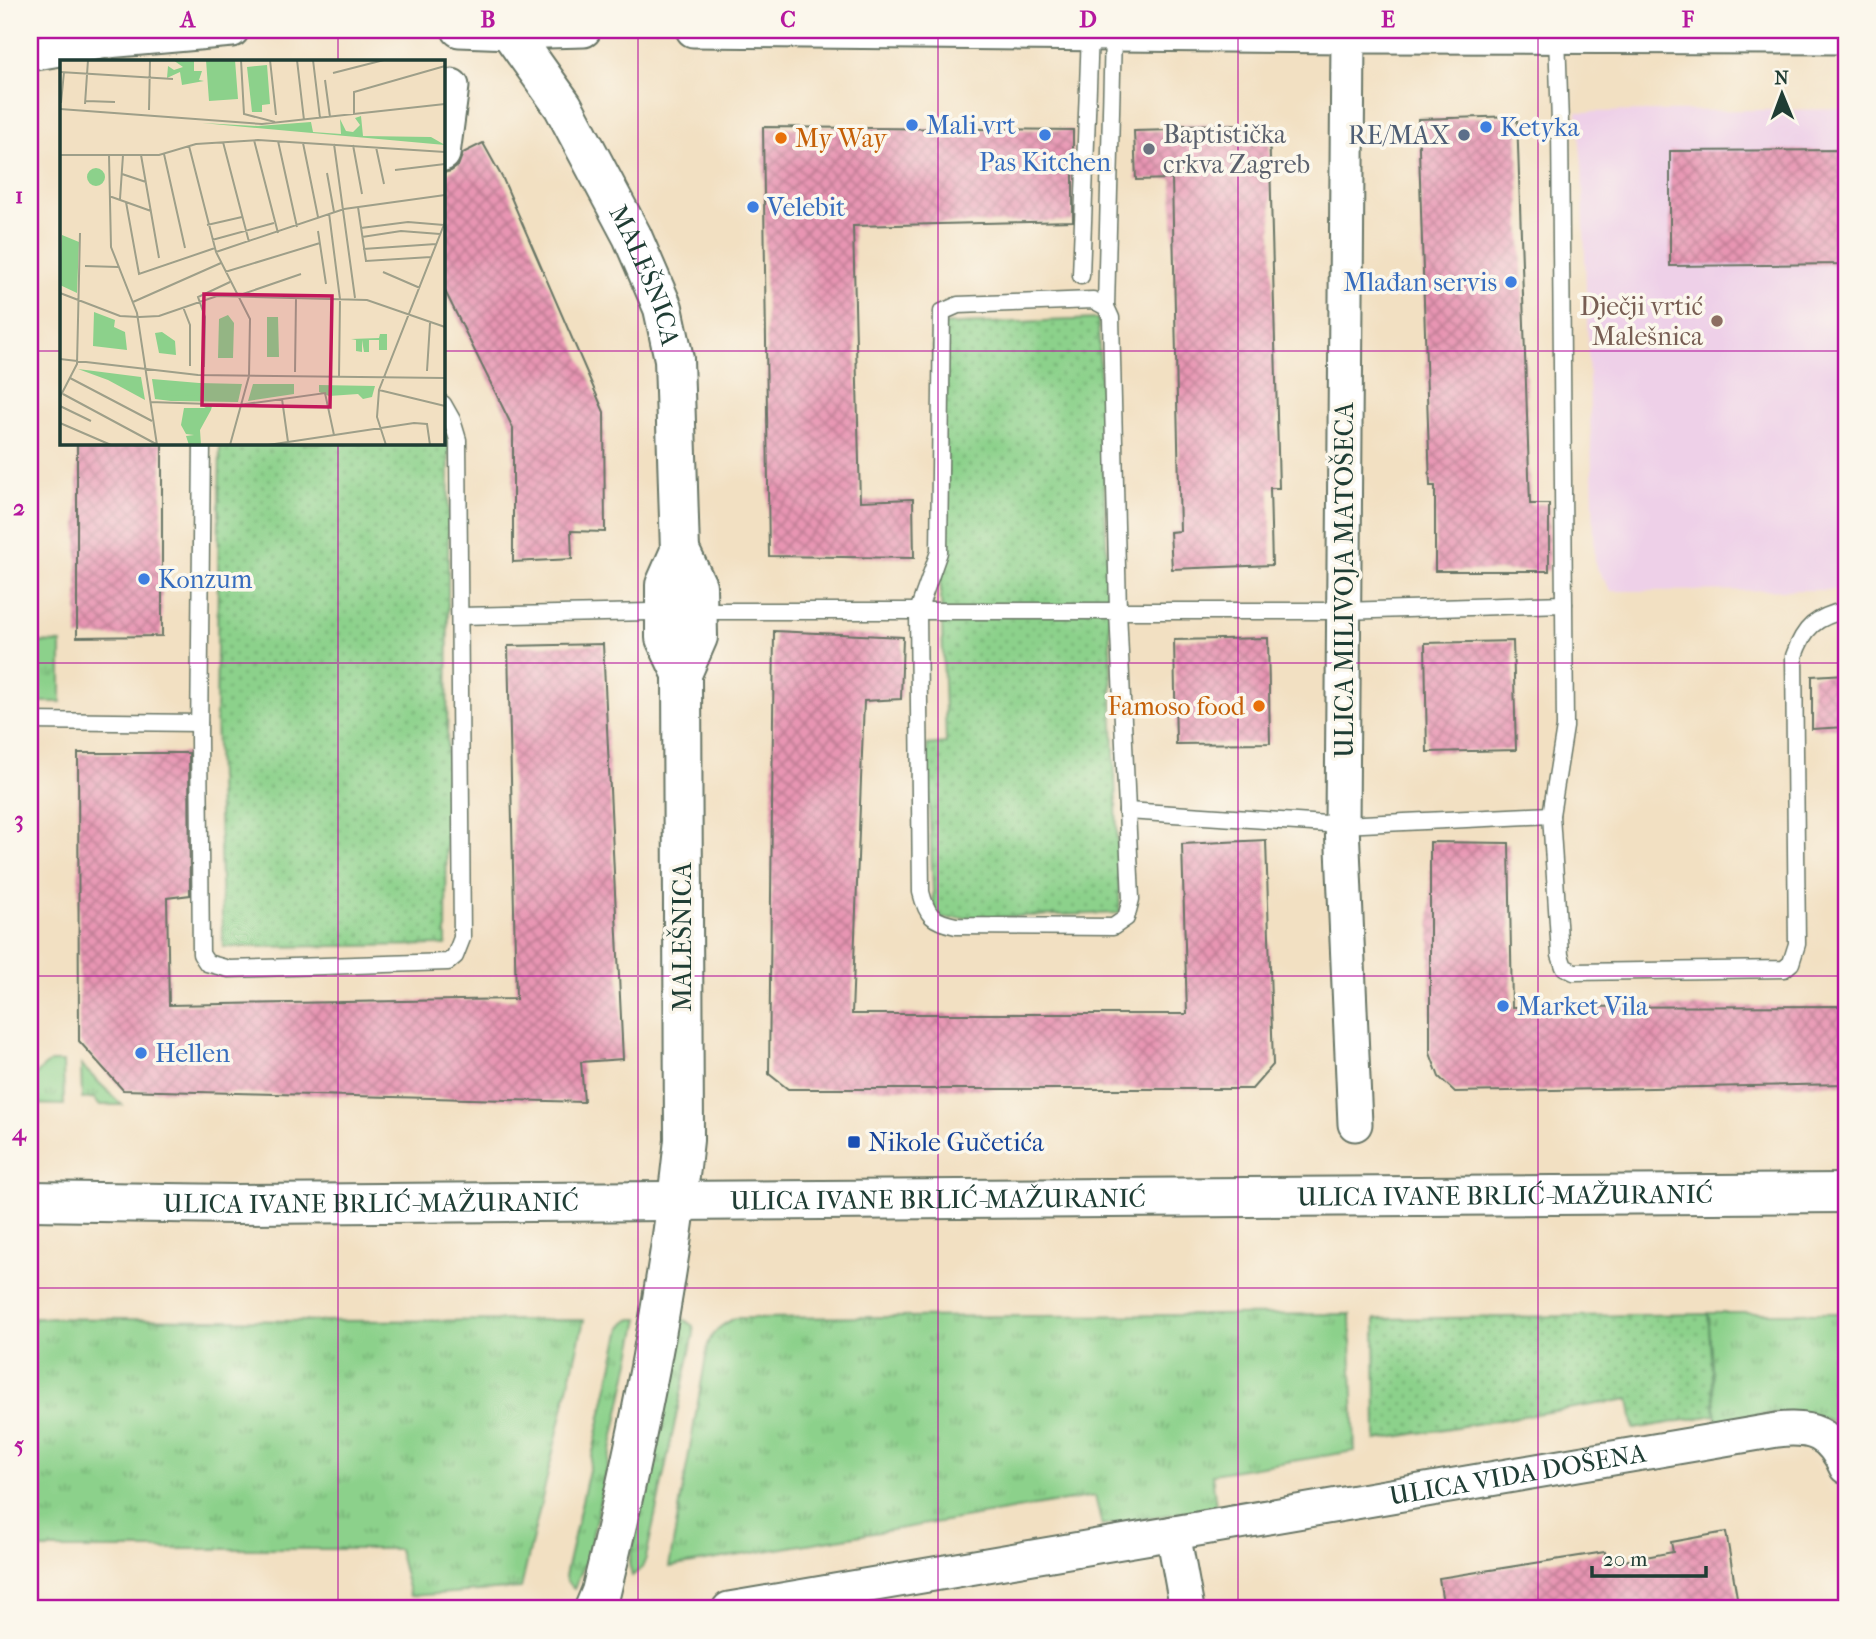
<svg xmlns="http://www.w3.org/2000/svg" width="1876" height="1639" font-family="'IM FELL French Canon',serif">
	<defs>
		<pattern id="grass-tufts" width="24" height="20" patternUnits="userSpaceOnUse" patternTransform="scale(1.75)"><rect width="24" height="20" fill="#8cd18b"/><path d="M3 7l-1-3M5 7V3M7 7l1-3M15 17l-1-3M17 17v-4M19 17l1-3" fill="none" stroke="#72ab72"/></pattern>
		<pattern id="park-dots" width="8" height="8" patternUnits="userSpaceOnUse" patternTransform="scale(1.75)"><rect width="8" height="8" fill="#8cd18b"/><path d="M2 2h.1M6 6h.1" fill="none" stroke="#72ab72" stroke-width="1.8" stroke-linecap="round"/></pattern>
		<pattern id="building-cross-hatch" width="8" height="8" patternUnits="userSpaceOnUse" patternTransform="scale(1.75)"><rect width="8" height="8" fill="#e895b3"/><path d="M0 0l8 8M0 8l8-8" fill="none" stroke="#bb7b92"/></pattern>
	</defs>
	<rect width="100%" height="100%" fill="#fbf7ec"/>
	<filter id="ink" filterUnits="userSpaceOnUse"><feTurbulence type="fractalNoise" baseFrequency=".0143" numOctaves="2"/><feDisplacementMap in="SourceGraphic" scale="14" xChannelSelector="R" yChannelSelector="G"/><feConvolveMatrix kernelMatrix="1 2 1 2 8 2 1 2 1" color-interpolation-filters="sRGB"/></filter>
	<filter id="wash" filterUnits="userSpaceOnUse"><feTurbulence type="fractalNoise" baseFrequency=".00686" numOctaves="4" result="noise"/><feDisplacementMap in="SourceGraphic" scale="28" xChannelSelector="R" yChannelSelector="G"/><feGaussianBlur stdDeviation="1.57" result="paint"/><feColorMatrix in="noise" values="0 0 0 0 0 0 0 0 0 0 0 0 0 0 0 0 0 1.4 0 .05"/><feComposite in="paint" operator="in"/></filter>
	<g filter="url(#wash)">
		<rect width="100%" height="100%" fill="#f2e0c2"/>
		<polygon fill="#eed0e8" points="1846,109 1846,590 1611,591 1595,565 1582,166 1577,112"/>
		<g fill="url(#grass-tufts)" stroke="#568760" stroke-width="2">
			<polygon points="30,642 61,643 61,702 30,702"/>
			<path d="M 51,1062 L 63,1062 L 64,1105 L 30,1104 C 30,1085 33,1072 51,1062 Z"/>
			<polygon points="81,1065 122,1105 99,1105 94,1098 82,1099"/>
			<path d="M 1708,1313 L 1846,1313 L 1846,1431 C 1810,1401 1759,1416 1716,1421 Z"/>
			<path d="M 1350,1314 L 1355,1451 L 1212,1474 L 1216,1507 L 1102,1526 L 1095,1496 L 669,1567 L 708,1345 C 712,1331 722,1325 735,1318 Z"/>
			<polygon points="681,1317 693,1326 694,1333 646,1558 642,1568 632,1576 629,1564"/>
			<polygon points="30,1318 301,1321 584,1320 521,1588 410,1596 398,1549 30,1549"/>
			<polygon points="632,1319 639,1319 588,1557 574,1589 566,1581 565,1576 621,1328 625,1322"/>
		</g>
		<g fill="url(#park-dots)" stroke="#568760" stroke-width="2">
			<polygon points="1098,319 1120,913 934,919 927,745 946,743 932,325"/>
			<polygon points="443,416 449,423 446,945 223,947 216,714 220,443 443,443"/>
			<polygon points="1708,1314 1715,1415 1634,1429 1629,1399 1376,1440 1375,1319"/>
		</g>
		<g id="blocks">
			<g fill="url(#building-cross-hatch)">
				<polygon points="1517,116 1530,504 1549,504 1549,571 1435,571 1435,486 1430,486 1418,119"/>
				<polygon points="1269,124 1279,488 1270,488 1272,565 1172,569 1170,532 1180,531 1172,179 1136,180 1134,131 1172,130 1172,125"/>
				<polygon points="763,127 1073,130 1073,221 853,226 860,501 913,499 914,558 769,556"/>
				<polygon points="483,143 503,179 604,412 605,532 571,531 572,559 513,562 513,428 443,287 443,173 451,171 458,166 463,153"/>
				<polygon points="1846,150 1846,264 1670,266 1670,151"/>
				<polygon points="77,443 162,443 162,636 77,637"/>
				<polygon points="774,631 903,637 901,699 864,701 852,1014 1187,1014 1182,844 1266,840 1273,1065 1252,1089 788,1089 769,1074"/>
				<polygon points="1268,638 1270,743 1176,744 1174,640"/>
				<polygon points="1513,641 1516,750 1427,752 1425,643"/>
				<polygon points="603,644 623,1059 581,1062 584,1102 123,1090 79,1041 78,753 189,753 190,895 167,898 169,1005 516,999 508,646"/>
				<polygon points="1846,674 1846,727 1812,729 1812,676"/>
				<polygon points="1430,842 1509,843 1512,1007 1846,1006 1846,1084 1455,1092 1439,1077 1430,1053"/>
				<polygon points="1726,1532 1739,1609 1444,1609 1439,1578 1605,1552 1607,1564 1673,1552 1671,1542"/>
			</g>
		</g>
	</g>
	<g filter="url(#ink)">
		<use href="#blocks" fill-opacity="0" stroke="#697666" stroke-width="2"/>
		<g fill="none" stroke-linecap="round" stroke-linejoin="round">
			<defs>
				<g id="lane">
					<path d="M 1557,36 L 1560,123 L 1565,727 L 1551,815 L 1560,955 L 1564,967 L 1574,972 L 1784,969 L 1791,963 L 1797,944 L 1794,656 C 1804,627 1816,617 1846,610"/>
					<polyline points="1081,276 1090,33"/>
					<path d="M 1093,300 L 1106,307 L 1111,318 L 1118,610 L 1131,899 L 1126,918 L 1113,927 L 956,926 C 932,921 927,916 921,892 L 918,611 L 939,552 L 942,312 L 958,305 Z"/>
					<polyline points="1106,307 1113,34"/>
					<polyline points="202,443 199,740 201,954 207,963 229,969 448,962 455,956 462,938 458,440 452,420 443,404"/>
					<polyline points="709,611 1343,611 1564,604"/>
					<polyline points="460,616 650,612"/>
					<polyline points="30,721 199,723"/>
					<polyline points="1127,811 1342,825 1551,815"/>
				</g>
				<g id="street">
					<polyline points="459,30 511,32 584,30"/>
					<polyline points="693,30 1348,36 1846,37"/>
					<polyline points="1348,36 1342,825 1355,1124"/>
					<polyline points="30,54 107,41 232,30"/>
					<polyline points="443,154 452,86"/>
					<polyline points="1173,1533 1187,1609"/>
					<path id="s1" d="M 729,1609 L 1777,1430 C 1812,1426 1831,1433 1846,1467"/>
				</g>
				<g id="secondary">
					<path id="s2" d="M 509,30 L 563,106 L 632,236 L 663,308 L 674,359 L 680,551 L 665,585 L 665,638 L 682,674"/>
					<path id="s3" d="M 30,1201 L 235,1204 L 1846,1193"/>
					<path d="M 594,1609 L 601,1592 C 637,1443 668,1293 684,1140 L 682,674 L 698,637 L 697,586 L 680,551"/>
				</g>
			</defs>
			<use href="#lane" stroke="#697666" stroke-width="19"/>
			<use href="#street" stroke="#697666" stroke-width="37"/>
			<use href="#secondary" stroke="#697666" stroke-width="42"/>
			<use href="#lane" stroke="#fff" stroke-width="16"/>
			<use href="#street" stroke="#fff" stroke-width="33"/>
			<use href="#secondary" stroke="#fff" stroke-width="38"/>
		</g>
	</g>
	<path fill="none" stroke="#b5179e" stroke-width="2" stroke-opacity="0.55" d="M 338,30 L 338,61M 638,30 L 638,1609M 938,30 L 938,1609M 1238,30 L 1238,1609M 1538,30 L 1538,1609M 30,351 L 61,351M 443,351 L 1846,351M 338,443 L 338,1609M 30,663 L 1846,663M 30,976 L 1846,976M 30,1288 L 1846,1288"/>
	<g fill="#3f7fe0" stroke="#fbf7ec" stroke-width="2.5">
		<circle cx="912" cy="125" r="7"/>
		<circle cx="1486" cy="127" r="7"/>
		<circle cx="1045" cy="135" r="7"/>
		<circle cx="753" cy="207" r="7"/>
		<circle cx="1511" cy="282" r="7"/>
		<circle cx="144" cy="579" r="7"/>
		<circle cx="1503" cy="1006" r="7"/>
		<circle cx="141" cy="1053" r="7"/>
	</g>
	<circle fill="#5c6f8a" stroke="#fbf7ec" stroke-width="2.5" cx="1464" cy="135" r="7"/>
	<g fill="#e8710a" stroke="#fbf7ec" stroke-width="2.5">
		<circle cx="781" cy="138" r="7"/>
		<circle cx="1259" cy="706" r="7"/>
	</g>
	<circle fill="#6b7280" stroke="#fbf7ec" stroke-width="2.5" cx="1149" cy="149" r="7"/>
	<circle fill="#8d6e63" stroke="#fbf7ec" stroke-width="2.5" cx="1717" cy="321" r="7"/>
	<rect fill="#1a4fb4" stroke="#fbf7ec" stroke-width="2.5" x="847" y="1135" width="14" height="14" rx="3.5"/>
	<g text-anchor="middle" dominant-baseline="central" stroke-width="7" stroke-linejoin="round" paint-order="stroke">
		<g font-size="26" fill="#366cbe" stroke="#fbf7ec" text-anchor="start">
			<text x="926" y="125">Mali vrt</text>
			<text x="1500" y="127">Ketyka</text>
			<text x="1045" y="162" text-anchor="middle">Pas Kitchen</text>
			<text x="767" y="207">Velebit</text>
			<text x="1497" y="282" text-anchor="end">Mlađan servis</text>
			<text x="158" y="579">Konzum</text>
			<text x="1517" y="1006">Market Vila</text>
			<text x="155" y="1053">Hellen</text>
		</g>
		<g font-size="26" fill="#5b616d" stroke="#fbf7ec" text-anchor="start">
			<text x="1163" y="134">Baptistička<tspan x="1163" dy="30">crkva Zagreb</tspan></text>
		</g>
		<g font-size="26" fill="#4e5e75" stroke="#fbf7ec" text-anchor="end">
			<text x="1450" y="135">RE/MAX</text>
		</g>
		<g font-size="26" fill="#c56008" stroke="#fbf7ec" text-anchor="start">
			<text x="795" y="138">My Way</text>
			<text x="1245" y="706" text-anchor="end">Famoso food</text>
		</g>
		<g font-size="26" fill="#1f3d34" stroke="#fbf7ec">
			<text stroke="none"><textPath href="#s2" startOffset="282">MALEŠNICA</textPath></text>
			<text transform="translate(1344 580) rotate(-90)">ULICA MILIVOJA MATOŠECA</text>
			<text transform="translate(682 937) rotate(-90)">MALEŠNICA</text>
			<text stroke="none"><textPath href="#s3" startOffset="1475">ULICA IVANE BRLIĆ-MAŽURANIĆ</textPath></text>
			<text stroke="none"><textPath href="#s3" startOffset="908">ULICA IVANE BRLIĆ-MAŽURANIĆ</textPath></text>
			<text stroke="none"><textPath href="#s3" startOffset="341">ULICA IVANE BRLIĆ-MAŽURANIĆ</textPath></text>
			<text stroke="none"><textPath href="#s1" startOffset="800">ULICA VIDA DOŠENA</textPath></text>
		</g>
		<g font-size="26" fill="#785e54" stroke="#fbf7ec" text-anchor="end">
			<text x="1703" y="306">Dječji vrtić<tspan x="1703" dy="30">Malešnica</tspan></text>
		</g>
		<g font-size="26" fill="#164399" stroke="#fbf7ec" text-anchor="start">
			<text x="868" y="1142">Nikole Gučetića</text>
		</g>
	</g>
	<g transform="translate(60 60)">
		<rect width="385" height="385" fill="#f2e0c2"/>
		<path d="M 113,0 L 134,0 L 134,11 L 142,11 L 139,20 L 144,21 L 122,25 L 120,12 L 107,18 L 108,6 L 114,10 L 123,7 ZM 301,56 L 303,76 L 371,77 L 385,85 L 142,63 L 198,66 L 251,62 L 253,72 L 281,74 L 280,59 L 286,71 L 293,72 L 300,65 L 295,58 ZM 18,309 L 81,317 L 85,340 L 48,320 ZM 92,319 L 139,323 L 182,324 L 178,342 L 111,341 L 95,339 ZM 193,324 L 234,324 L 234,334 L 188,341 ZM 259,325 L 315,326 L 312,337 L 303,339 L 298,334 L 269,336 L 259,332 ZM 140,345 L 152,346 L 151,350 L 140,370 L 141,385 L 129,385 L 126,376 L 134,375 L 126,374 L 121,365 L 124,348 L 146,348 Z" fill="#8cd18b"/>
		<path d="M 2,175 L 19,182 L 17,233 L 0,225 ZM 34,252 L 55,260 L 54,267 L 65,272 L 67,290 L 33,286 ZM 168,255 L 174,263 L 173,298 L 158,298 L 159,259 ZM 207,257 L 218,257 L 219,297 L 207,297 ZM 102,272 L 115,281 L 116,295 L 99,293 L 95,273 ZM 108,324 L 137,324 L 137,336 L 107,335 Z" fill="#8cd18b"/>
		<path d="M 146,0 L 175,0 L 178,39 L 149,41 ZM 207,5 L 210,44 L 202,45 L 202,52 L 192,52 L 187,7 ZM27 117a9 9 0 1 1 18 0a9 9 0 1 1-18 0ZM 320,274 L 327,274 L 327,290 L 319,290 L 319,280 L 309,280 L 309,292 L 304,292 L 302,280 L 302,292 L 296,291 L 296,280 L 291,279 L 319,278 Z" fill="#8cd18b"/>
		<path fill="none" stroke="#9e9f89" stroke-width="2" d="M 181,0 L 184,54 L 215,62M 210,0 L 216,55M 237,0 L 244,60M 253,0 L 260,58M 0,12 L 113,19M 273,13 L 324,0M 265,20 L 270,57M 26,41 L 55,42M 1,43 L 4,12M 25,44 L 28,0M 0,49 L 202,64 L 385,44M 89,50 L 90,0M 294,54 L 294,32 L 385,6M 194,80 L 218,173M 218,81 L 237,167M 163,82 L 189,182M 243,83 L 258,157M 274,84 L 295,238M 293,85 L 302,134M 129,86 L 156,192 L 190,259 L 189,316 L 170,385M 316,87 L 324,124M 104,94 L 125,188M 0,95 L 99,95 L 136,84 L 198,80 L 385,92M 49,95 L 51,187 L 77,253 L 97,385M 81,95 L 99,198M 335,110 L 385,104M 267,113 L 274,152M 62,114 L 86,122M 49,136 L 91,151M 60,139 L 63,95M 66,142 L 79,214 L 155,188M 298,147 L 306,201 L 371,197M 269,153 L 280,239 L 279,317M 147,165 L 182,157M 301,168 L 348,162 L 384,165M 258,171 L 266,224M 302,177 L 341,171 L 380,174M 152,180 L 214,163M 303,189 L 376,184M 156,192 L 284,149 L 385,135M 25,206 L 58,207M 165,212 L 260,183M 323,212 L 360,228M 0,233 L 60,256 L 79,257 L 99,256 L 157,236 L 307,240 L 385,267M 180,235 L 241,214M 73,242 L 161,203M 123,247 L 130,265 L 130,306M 0,299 L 138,315 L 385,318M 144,307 L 145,257 L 138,237 L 170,222M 367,311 L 370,263M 235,312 L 236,238M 10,318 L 92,361M 319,330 L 385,346M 3,334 L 96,384M 0,337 L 17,304 L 20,173M 222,339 L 228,382M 90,342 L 179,345 L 265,333 L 274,375M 0,346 L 31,361M 0,363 L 51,385M 208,385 L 354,363 L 367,364 L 370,385M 326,385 L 317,357 L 319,330 L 385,162"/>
		<path fill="#c2185b" fill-opacity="0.15" stroke="#c2185b" stroke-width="3.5" d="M 144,234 L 272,236 L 270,347 L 142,345 Z"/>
		<rect width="385" height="385" fill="none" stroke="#1f3d34" stroke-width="3.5"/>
	</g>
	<rect width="1876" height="1639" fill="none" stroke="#fbf7ec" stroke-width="77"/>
	<g transform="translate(1782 94) rotate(359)" stroke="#fbf7ec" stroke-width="5" paint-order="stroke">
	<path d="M0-5L12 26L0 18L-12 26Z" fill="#1f3d34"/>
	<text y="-10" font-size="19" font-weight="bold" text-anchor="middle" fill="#1f3d34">N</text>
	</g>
	<path d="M1592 1566v10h114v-10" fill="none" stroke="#1f3d34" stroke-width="3.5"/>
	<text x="1603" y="1566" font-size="21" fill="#1f3d34" stroke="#fbf7ec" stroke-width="5" paint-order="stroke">20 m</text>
	<rect x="38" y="38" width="1800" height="1562" fill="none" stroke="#b5179e" stroke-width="2.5"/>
	<g font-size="23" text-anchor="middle" font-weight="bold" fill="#b5179e">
		<text x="188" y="27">A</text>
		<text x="488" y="27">B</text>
		<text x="788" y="27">C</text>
		<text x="1088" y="27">D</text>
		<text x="1388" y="27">E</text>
		<text x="1688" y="27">F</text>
		<text x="19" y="203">1</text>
		<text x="19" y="515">2</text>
		<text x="19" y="827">3</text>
		<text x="19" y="1140">4</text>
		<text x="19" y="1452">5</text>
	</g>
</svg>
